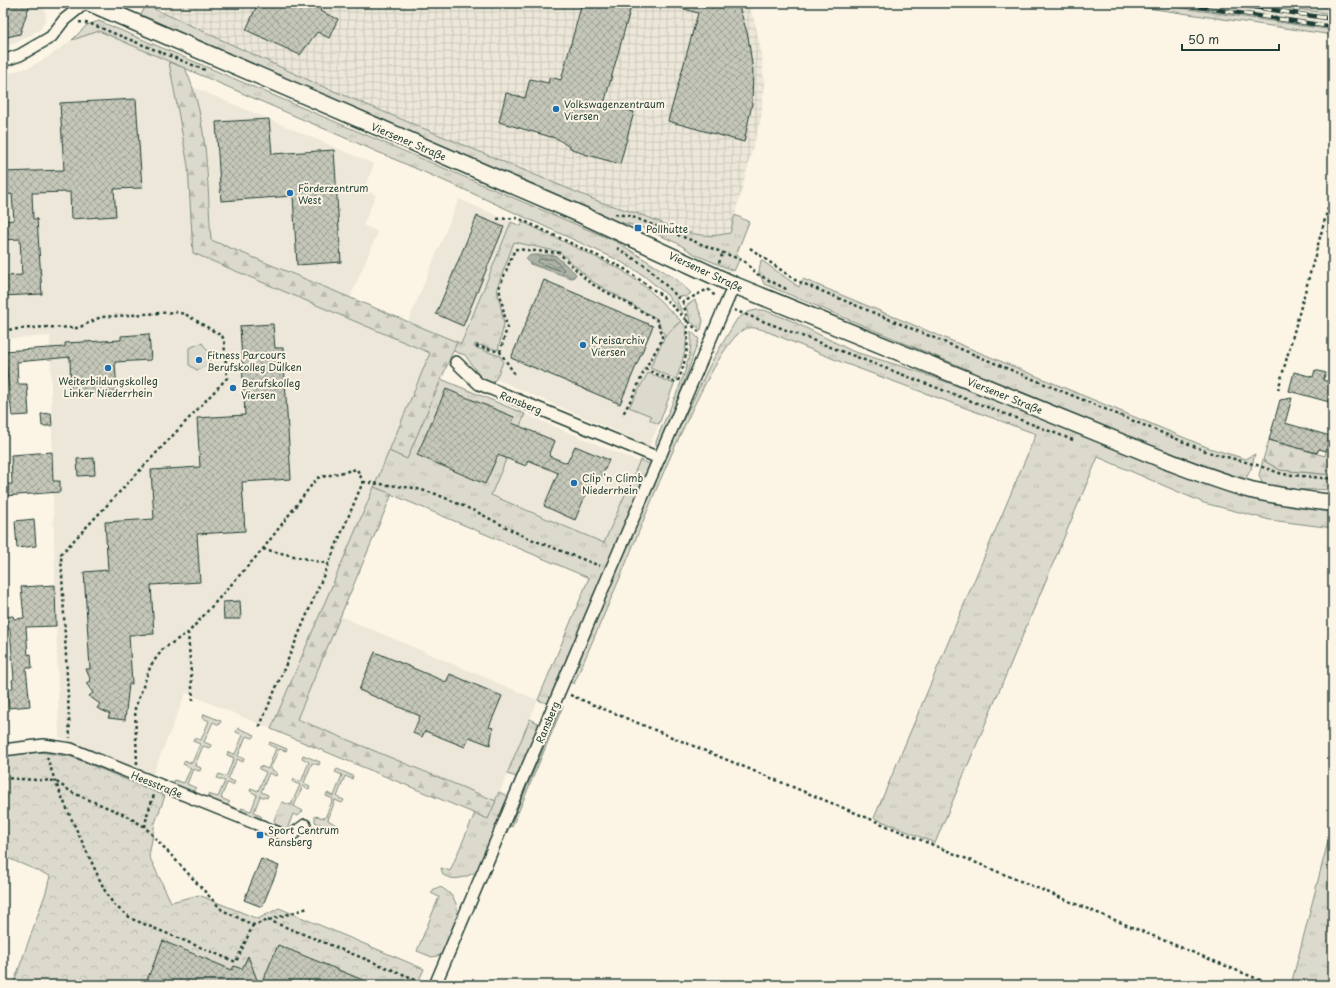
<svg xmlns="http://www.w3.org/2000/svg" width="1336" height="988" font-family="'Playpen Sans',sans-serif">
	<defs>
		<pattern id="industrial-grid" width="8" height="8" patternUnits="userSpaceOnUse"><rect width="8" height="8" fill="#ece7d8"/><path d="M0 4h8M4 0v8" fill="none" stroke="#cac7ba"/></pattern>
		<pattern id="grass-tufts" width="24" height="20" patternUnits="userSpaceOnUse"><rect width="24" height="20" fill="#dcdacc"/><path d="M3 7l-1-3M5 7V3M7 7l1-3M15 17l-1-3M17 17v-4M19 17l1-3" fill="none" stroke="#bcbcb0"/></pattern>
		<pattern id="forest-firs" width="22" height="20" patternUnits="userSpaceOnUse"><rect width="22" height="20" fill="#dcdacc"/><path d="M5 1l3.5 6h-7zM16 11l3.5 6h-7z" fill="#bcbcb0"/></pattern>
		<pattern id="park-crowns" width="20" height="18" patternUnits="userSpaceOnUse"><rect width="20" height="18" fill="#dcdacc"/><path d="M2 6a3 3 0 1 1 6 0M12 15a3 3 0 1 1 6 0" fill="none" stroke="#bcbcb0"/></pattern>
		<pattern id="water-waves" width="16" height="10" patternUnits="userSpaceOnUse"><rect width="16" height="10" fill="#aeb3a7"/><path d="M0 5q4-4 8 0t8 0" fill="none" stroke="#8d9389"/></pattern>
		<pattern id="building-cross-hatch" width="8" height="8" patternUnits="userSpaceOnUse"><rect width="8" height="8" fill="#c5c7b9"/><path d="M0 0l8 8M0 8l8-8" fill="none" stroke="#9fa397"/></pattern>
	</defs>
	<rect width="100%" height="100%" fill="#fcf5e5"/>
	<filter id="ink" filterUnits="userSpaceOnUse"><feTurbulence type="fractalNoise" baseFrequency=".025" numOctaves="2"/><feDisplacementMap in="SourceGraphic" scale="8" xChannelSelector="R" yChannelSelector="G"/><feConvolveMatrix kernelMatrix="1 2 1 2 8 2 1 2 1" color-interpolation-filters="sRGB"/></filter>
	<g filter="url(#ink)">
		<g fill="#ece7d8" fill-rule="evenodd">
			<polygon points="3,3 37,3 42,5 45,11 46,17 41,29 18,42 3,47"/>
			<polygon points="1147,3 1254,3 1333,14 1333,30"/>
			<polygon points="99,30 169,62 188,166 193,253 431,353 271,729 186,693 152,776 59,737 53,493 60,492 60,481 53,481 50,336 3,339 3,75 30,67 48,57 72,40"/>
			<polygon points="193,87 374,164 364,190 376,195 363,225 378,232 350,298 211,240 208,166"/>
			<polygon points="459,199 511,222 461,344 408,322"/>
			<path d="M 514,242 L 560,252 L 593,282 L 657,319 L 665,336 L 650,368 L 676,379 L 674,384 L 648,373 L 629,407 L 652,416 L 650,420 L 659,424 L 648,449 L 633,443 L 634,439 L 496,379 L 503,362 L 474,347 L 474,344 L 498,349 L 504,324 L 497,288 ZM 531,255 L 544,255 L 562,275 L 526,258 Z"/>
			<polygon points="525,414 639,462 605,543 491,494"/>
			<polygon points="340,616 538,700 496,801 296,719"/>
		</g>
		<polygon fill="url(#industrial-grid)" points="166,3 748,3 755,23 762,55 764,87 761,118 730,233 713,237 685,232 636,213 600,202 317,84 163,13"/>
		<g fill="url(#grass-tufts)" stroke="#7e8c80">
			<polygon points="1113,3 1147,3 1333,30 1333,35"/>
			<polygon points="1254,3 1296,3 1333,8 1333,14"/>
			<path d="M 146,5 L 317,84 L 600,202 C 612,206 624,209 636,213 C 670,224 692,242 730,233 L 735,215 L 749,222 L 736,255 L 740,258 L 734,271 L 696,255 L 677,243 L 643,228 L 608,219 L 322,97 L 141,15 Z"/>
			<polygon points="99,21 617,242 676,279 691,293 686,297 679,296 676,298 683,314 666,294 643,275 618,260 463,189 99,31 72,40 87,25"/>
			<polygon points="511,222 521,226 523,222 620,269 648,289 681,321 665,336 657,319 593,282 560,252 514,242 497,288 504,324 498,350 475,344 474,347 500,356 503,362 496,379 492,383 481,378 465,355 453,351 457,342 461,344"/>
			<polygon points="761,260 799,287 803,279 1209,448 1246,459 1255,454 1251,469 1245,480 1229,479 764,284 759,272"/>
			<polygon points="695,300 703,320 701,330 690,321 686,306"/>
			<path d="M 757,310 L 764,310 L 790,320 L 852,351 L 920,372 L 1047,420 L 1174,473 L 1217,488 L 1258,498 L 1297,507 L 1333,511 L 1333,528 L 1270,520 L 1204,503 L 1098,457 L 935,843 L 874,818 L 1036,434 L 841,362 L 766,331 C 760,329 752,326 745,329 C 712,343 639,532 622,573 C 606,610 590,647 574,684 L 570,682 L 667,453 L 712,361 L 737,319 L 748,312 Z"/>
			<path d="M 691,331 L 699,339 L 682,388 L 658,446 L 656,445 L 656,442 C 668,408 694,367 691,331 Z"/>
			<polygon points="441,379 525,414 491,495 604,543 640,460 650,464 559,677 549,701 546,703 538,700 589,578 374,487 389,451 407,458"/>
			<path d="M 1263,460 L 1280,470 L 1333,475 L 1333,490 C 1310,488 1283,494 1262,483 L 1259,475 Z"/>
			<polygon points="563,706 512,827 510,826 559,712"/>
			<polygon points="204,714 221,721 219,725 213,722 204,742 211,745 210,748 203,746 195,765 201,768 200,771 193,769 187,784 196,788 192,792 177,787 174,783 174,780 184,783 191,768 183,764 185,761 192,763 200,744 193,741 194,738 201,740 209,721 203,718"/>
			<polygon points="530,719 539,724 517,777 507,774"/>
			<polygon points="238,728 255,735 253,738 246,736 238,756 244,759 243,762 237,759 228,779 235,782 233,785 227,783 221,798 230,802 225,807 210,801 208,794 218,797 225,781 217,778 219,774 226,777 234,758 227,755 228,752 235,754 243,735 236,732"/>
			<polygon points="270,742 287,749 286,751 279,749 270,769 277,773 276,776 269,773 261,792 268,795 267,798 260,796 254,812 262,817 257,821 244,815 241,808 251,811 257,795 250,791 251,788 258,791 266,772 259,769 260,766 268,769 276,748 269,745"/>
			<polygon points="303,755 320,762 319,765 312,763 304,783 310,786 309,789 303,786 294,806 303,811 298,816 293,814 286,832 277,828 274,820 282,802 291,805 300,785 293,782 294,779 301,782 309,762 302,758"/>
			<polygon points="337,769 353,776 352,779 345,776 337,797 344,800 342,803 335,800 328,820 336,825 331,830 315,822 315,816 325,818 333,799 326,796 327,793 334,796 342,775 335,772"/>
			<path d="M 499,792 L 509,797 L 477,872 C 464,877 456,882 443,875 L 441,868 L 450,871 L 475,813 L 488,818 Z"/>
			<polygon points="1333,822 1333,961 1327,985 1291,985"/>
			<path d="M 439,887 C 444,888 446,891 450,894 C 467,912 450,935 442,955 L 432,957 L 417,951 L 439,897 L 431,893 L 434,889 Z"/>
		</g>
		<g fill="url(#forest-firs)" stroke="#7e8c80">
			<path d="M 169,62 L 185,68 C 209,120 207,184 211,240 L 457,342 L 407,459 L 389,451 L 430,353 L 193,253 L 188,166 Z"/>
			<polygon points="1333,425 1333,475 1280,470 1263,460 1269,440 1325,456"/>
			<polygon points="374,487 392,494 297,719 496,801 488,819 271,729"/>
		</g>
		<polygon fill="url(#park-crowns)" stroke="#7e8c80" points="39,752 72,757 165,796 155,823 149,856 171,902 199,895 258,919 279,908 424,969 417,985 13,985 46,892 50,876 3,856 3,756"/>
		<g fill="#dcdacc" stroke="#7e8c80">
			<path d="M 681,321 C 694,330 681,367 676,379 L 650,368 L 665,336 Z"/>
			<polygon points="202,343 211,355 208,365 197,370 189,365 189,348"/>
			<polygon points="648,373 674,384 659,424 650,420 651,416 629,407"/>
		</g>
		<polygon fill="url(#water-waves)" stroke="#758479" points="531,255 555,255 576,274 574,277 571,278 530,264 526,258"/>
		<g fill="none" stroke-linecap="round" stroke-linejoin="round">
			<polygon stroke="#586c62" stroke-width="1" points="540,259 554,259 564,270 562,271 541,264 538,262"/>
		</g>
		<g fill="url(#building-cross-hatch)" stroke="#1f3d34">
			<polygon points="3,3 30,3 20,34 3,38"/>
			<polygon points="258,3 323,3 320,11 338,19 329,38 317,32 300,55 246,30"/>
			<polygon points="582,3 632,3 604,104 634,112 620,164 584,154 572,149 558,139 499,122 506,93 525,98 530,79 548,83 550,77 561,80"/>
			<polygon points="675,3 738,3 748,36 753,71 752,104 744,142 668,121 698,13 674,6"/>
			<polygon points="136,99 142,188 114,189 116,216 71,219 70,192 32,193 33,219 37,219 42,294 3,296 3,276 22,275 20,239 3,240 3,221 14,220 12,194 3,195 3,172 64,170 60,103"/>
			<polygon points="269,119 272,154 334,150 341,262 297,265 293,196 221,201 216,122"/>
			<polygon points="477,216 504,227 463,326 436,314"/>
			<polygon points="544,280 653,326 620,404 511,358"/>
			<polygon points="273,324 275,348 283,348 291,479 242,482 245,531 197,534 200,582 151,585 154,634 129,635 132,684 129,684 125,720 108,718 110,714 97,708 100,704 89,696 93,693 86,683 91,681 86,669 90,669 84,572 108,570 105,522 154,519 151,470 200,467 197,418 245,415 240,326"/>
			<polygon points="149,334 151,360 115,362 117,392 71,395 70,357 17,362 18,384 27,384 29,415 12,416 6,362 3,362 3,351 65,347 65,343 121,340 121,336"/>
			<polygon points="1315,370 1326,373 1323,380 1333,383 1333,403 1289,391 1294,372 1313,377"/>
			<polygon points="446,389 514,417 512,423 555,441 549,456 567,463 575,446 609,460 601,478 594,475 575,520 544,506 558,473 528,460 526,466 498,455 485,484 417,455"/>
			<polygon points="1292,398 1285,423 1330,436 1326,451 1319,449 1317,453 1269,440 1280,400"/>
			<polygon points="51,413 52,426 42,426 41,414"/>
			<polygon points="52,452 53,481 60,481 60,492 4,496 3,484 12,484 11,455"/>
			<polygon points="94,458 95,475 78,476 77,459"/>
			<polygon points="34,519 36,546 17,548 15,521"/>
			<polygon points="55,585 56,626 26,627 28,655 31,654 32,668 26,668 30,706 9,708 7,689 13,688 12,680 14,679 10,629 3,629 3,617 13,616 14,619 24,618 21,587"/>
			<polygon points="240,601 241,619 224,619 223,602"/>
			<polygon points="375,652 446,682 450,674 502,696 489,727 493,728 490,745 469,737 465,747 425,731 422,737 413,733 420,716 359,690"/>
			<polygon points="261,859 279,866 262,907 244,900"/>
			<polygon points="163,941 232,970 234,966 242,969 248,956 259,985 145,985"/>
			<polygon points="278,945 375,985 261,985"/>
		</g>
		<g fill="none" stroke-linecap="round" stroke-linejoin="round">
			<defs>
				<g id="minor">
					<polyline points="3,61 20,55 51,37 64,20 85,3"/>
					<polyline points="456,362 479,384 659,458"/>
					<polyline points="3,750 44,745 71,749 289,837 305,825"/>
					<polyline points="435,985 610,572 734,285"/>
				</g>
				<path id="secondary" d="M 90,3 L 582,215 L 734,285 L 1162,459 C 1191,470 1221,482 1251,490 C 1278,496 1306,500 1333,503"/>
			</defs>
			<use href="#minor" stroke="#1f3d34" stroke-width="14"/>
			<use href="#secondary" stroke="#1f3d34" stroke-width="19"/>
			<g stroke="#1f3d34" stroke-width="2.5" stroke-dasharray="3 3" stroke-linecap="butt">
				<polyline points="79,22 91,24 205,70"/>
				<polyline points="615,214 630,216 744,261 757,274 788,290"/>
				<polyline points="497,219 518,218 623,268 661,295 701,334"/>
				<polyline points="617,248 647,267 683,302 708,289 716,297"/>
				<polyline points="750,248 795,280 1208,452 1257,465 1282,474 1333,479"/>
				<polyline points="719,263 723,252"/>
				<polyline points="734,310 1073,440"/>
				<polyline points="3,330 47,327 78,328 101,317 175,312 185,314 222,336 224,340 227,378 61,554 70,738"/>
				<polyline points="476,346 500,352 516,376"/>
				<polyline points="500,352 507,328 499,288 515,249 559,253 590,283 656,319 662,333 662,340 645,369 635,392 622,416"/>
				<polyline points="645,369 677,383"/>
				<path d="M 678,381 C 689,354 691,329 683,302"/>
				<polyline points="1278,390 1333,190"/>
				<polyline points="363,482 414,488 436,494 479,513 523,536 600,566"/>
				<polyline points="263,549 329,564"/>
				<polyline points="570,695 1272,985"/>
				<polyline points="193,701 188,633 263,549 317,478 357,469 363,482 259,728"/>
				<polyline points="47,757 55,781 71,818 105,891 114,905 132,919 236,962 253,925"/>
				<polyline points="137,764 135,708 151,665 163,649 187,633"/>
				<polyline points="3,778 55,781 73,793 125,815 145,827 222,910 253,925 308,908"/>
				<polyline points="145,827 147,815 154,795"/>
				<polyline points="268,920 425,983"/>
			</g>
			<use href="#minor" stroke="#fcf5e5" stroke-width="11"/>
			<use href="#secondary" stroke="#fcf5e5" stroke-width="16"/>
			<defs>
				<g id="rail">
					<polyline points="1172,3 1333,27"/>
					<polyline points="1227,3 1333,19"/>
				</g>
			</defs>
			<use href="#rail" stroke="#1f3d34" stroke-width="4.5"/>
			<use href="#rail" stroke="#fcf5e5" stroke-width="3" stroke-dasharray="9" stroke-linecap="butt"/>
		</g>
	</g>
	<g fill="#1f6fb2" stroke="#fcf5e5" stroke-width="1.5">
		<circle cx="556" cy="109" r="4"/>
		<circle cx="290" cy="193" r="4"/>
		<rect x="634" y="224" width="8" height="8" rx="2"/>
		<circle cx="583" cy="345" r="4"/>
		<circle cx="199" cy="360" r="4"/>
		<circle cx="108" cy="368" r="4"/>
		<circle cx="233" cy="388" r="4"/>
		<circle cx="574" cy="483" r="4"/>
		<rect x="256" y="831" width="8" height="8" rx="2"/>
	</g>
	<g text-anchor="middle" dominant-baseline="central" stroke-width="4" stroke-linejoin="round" paint-order="stroke">
		<g font-size="10" fill="#1f3d34" stroke="#fcf5e5" text-anchor="start">
			<text x="564" y="103">Volkswagenzentraum<tspan x="564" dy="12">Viersen</tspan></text>
			<text x="298" y="187">Förderzentrum<tspan x="298" dy="12">West</tspan></text>
			<text x="646" y="228">Pollhütte</text>
			<text x="591" y="339">Kreisarchiv<tspan x="591" dy="12">Viersen</tspan></text>
			<text x="207" y="354">Fitness Parcours<tspan x="207" dy="12">Berufskolleg Dülken</tspan></text>
			<text x="108" y="380" text-anchor="middle">Weiterbildungskolleg<tspan x="108" dy="12">Linker Niederrhein</tspan></text>
			<text x="241" y="382">Berufskolleg<tspan x="241" dy="12">Viersen</tspan></text>
			<text x="582" y="477">Clip 'n Climb<tspan x="582" dy="12">Niederrhein</tspan></text>
			<text x="268" y="829">Sport Centrum<tspan x="268" dy="12">Ransberg</tspan></text>
		</g>
		<g font-size="10" fill="#1f3d34" stroke="#fcf5e5">
			<text transform="translate(409 141) rotate(23)">Viersener Straße</text>
			<text transform="translate(706 271) rotate(25)">Viersener Straße</text>
			<text transform="translate(1005 395) rotate(22)">Viersener Straße</text>
			<text transform="translate(521 402) rotate(22)">Ransberg</text>
			<text transform="translate(547 722) rotate(-67)">Ransberg</text>
			<text transform="translate(157 784) rotate(22)">Heesstraße</text>
		</g>
	</g>
	<rect width="1336" height="988" fill="none" stroke="#fcf5e5" stroke-width="16"/>
	<rect x="8" y="8" width="1320" height="972" fill="none" stroke="#1f3d34" stroke-width="1.5" filter="url(#ink)"/>
	<path d="M1182 44v6h97v-6" fill="none" stroke="#1f3d34" stroke-width="2"/>
	<text x="1188" y="44" font-size="12" fill="#1f3d34" stroke="#fcf5e5" stroke-width="3" paint-order="stroke">50 m</text>
</svg>
